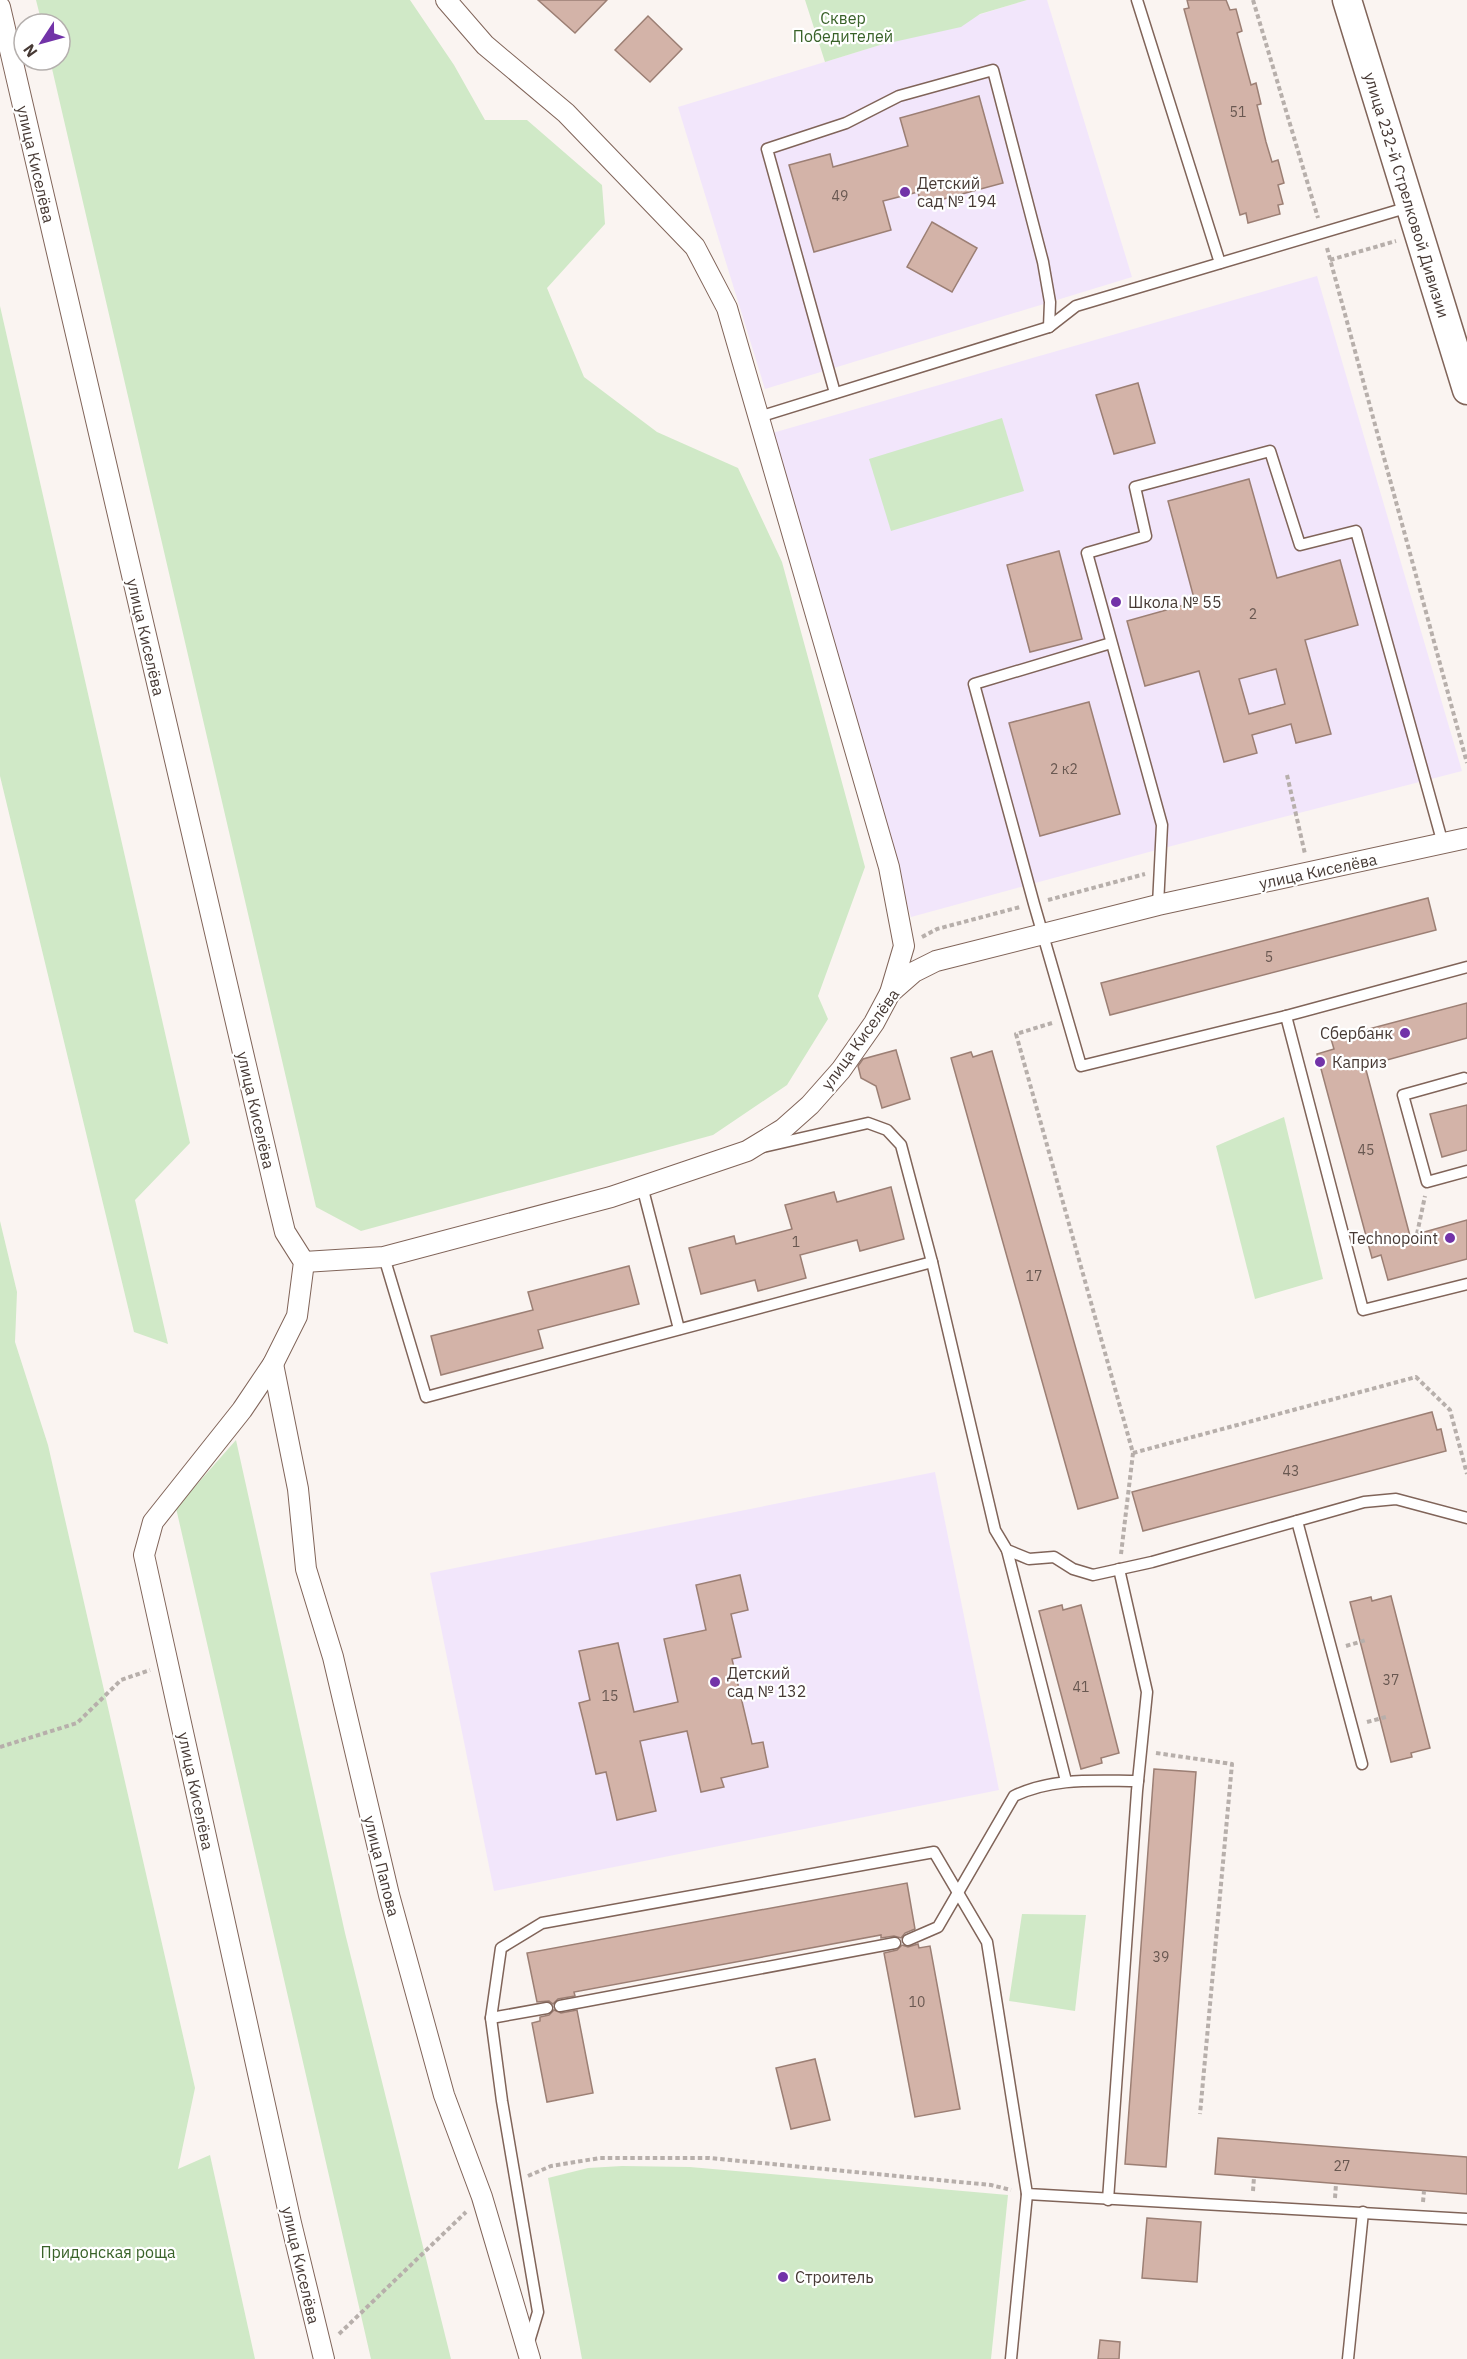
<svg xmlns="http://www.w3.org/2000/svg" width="1467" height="2359" font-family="'IBM Plex Sans',sans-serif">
	<rect width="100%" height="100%" fill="#faf4f1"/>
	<g fill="#f2e6fb">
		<polygon points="1027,0 1047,0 1132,277 765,389 678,107"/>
		<polygon points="1317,276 1462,771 1160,849 911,917 769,434"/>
		<polygon points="935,1472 999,1790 494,1891 430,1573"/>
	</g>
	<g fill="#d0e9c7">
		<polygon points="36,0 410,0 454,65 485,120 527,120 602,185 605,224 547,288 584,377 657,432 738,468 782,562 865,867 818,996 828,1019 787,1085 713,1135 361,1231 316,1207 50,60 60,60 60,24 42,24"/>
		<polygon points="805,0 1027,0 980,14 961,27 880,45 825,62"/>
		<polygon points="0,306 190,1143 135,1200 168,1344 134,1332 0,776"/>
		<polygon points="1002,418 1024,491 891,531 869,459"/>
		<polygon points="1284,1117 1323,1279 1255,1299 1216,1146"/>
		<polygon points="0,1221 17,1292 15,1342 48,1445 195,2088 178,2169 210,2155 255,2359 0,2359"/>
		<polygon points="236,1440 345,1933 451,2359 371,2359 176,1508"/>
		<polygon points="1022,1914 1086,1915 1075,2011 1009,2001"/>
		<polygon points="622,2166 690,2167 1008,2195 991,2359 582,2359 548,2178 588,2168"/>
	</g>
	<g fill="#d3b3a8" stroke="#9c7f74" stroke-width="1.5" fill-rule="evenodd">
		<polygon points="538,0 607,0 575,33"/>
		<polygon points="1187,0 1226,0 1230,10 1236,9 1242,31 1237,33 1251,85 1256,83 1261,104 1257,105 1266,142 1272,162 1278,160 1284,183 1278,185 1283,204 1278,205 1280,214 1248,223 1246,213 1240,215 1184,9 1189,8"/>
		<polygon points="648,16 682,49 650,82 615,50"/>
		<polygon points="979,96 1003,183 921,205 918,192 883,201 891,230 814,252 789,165 830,154 833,167 908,146 900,118"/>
		<polygon points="932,222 977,248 952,292 907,267"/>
		<polygon points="1138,383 1155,443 1114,454 1096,395"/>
		<path d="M 1249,479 L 1277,578 L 1340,560 L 1358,625 L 1305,640 L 1331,734 L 1296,743 L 1291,724 L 1252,735 L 1257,753 L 1224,762 L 1199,671 L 1145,686 L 1127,621 L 1195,602 L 1168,501 ZM 1276,669 L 1285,704 L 1249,714 L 1239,679 Z"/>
		<polygon points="1059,551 1082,639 1030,652 1007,565"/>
		<polygon points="1089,702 1120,814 1040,836 1009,723"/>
		<polygon points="1428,898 1436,930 1110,1015 1101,983"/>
		<polygon points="1467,1003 1467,1038 1365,1066 1410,1236 1467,1220 1467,1259 1388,1280 1381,1255 1372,1258 1317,1054 1334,1049 1331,1039"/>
		<polygon points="896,1050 910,1099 882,1108 876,1086 861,1078 858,1066 863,1059"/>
		<polygon points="992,1051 1118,1498 1078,1509 951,1058 971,1052 973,1057"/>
		<polygon points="1467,1105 1467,1150 1442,1157 1430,1114"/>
		<polygon points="891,1187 904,1239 860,1251 857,1240 800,1255 806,1278 758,1291 755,1280 701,1294 689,1248 734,1236 736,1244 792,1229 785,1205 834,1192 837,1202"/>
		<polygon points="629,1266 639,1304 538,1330 543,1348 441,1375 431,1336 533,1310 528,1292"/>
		<polygon points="1432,1412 1437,1430 1441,1429 1446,1451 1143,1531 1132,1492"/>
		<polygon points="740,1575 748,1610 731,1614 741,1657 732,1659 752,1744 763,1742 768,1767 721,1778 724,1787 701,1792 687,1731 640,1741 656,1811 617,1820 606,1772 596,1774 584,1723 579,1703 590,1700 579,1651 618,1643 634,1712 678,1702 664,1639 706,1630 696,1585"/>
		<polygon points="1391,1596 1430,1748 1411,1753 1412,1757 1391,1762 1350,1602 1371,1597 1372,1601"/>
		<polygon points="1062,1605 1063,1610 1081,1605 1119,1753 1101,1758 1102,1763 1081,1769 1039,1611"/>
		<polygon points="1154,1769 1196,1772 1166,2167 1125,2164"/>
		<polygon points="907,1883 915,1929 905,1933 901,1938 894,1936 881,1938 881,1935 574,1992 575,1996 558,1999 553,2004 549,2001 537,2002 527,1953"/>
		<polygon points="918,1944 919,1948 930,1946 960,2109 915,2117 884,1953 897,1950 902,1945 908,1947"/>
		<polygon points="554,2010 561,2013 577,2010 593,2093 547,2102 532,2023 540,2021 540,2017 549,2015"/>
		<polygon points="815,2059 830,2120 791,2129 776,2068"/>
		<polygon points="1218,2138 1467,2157 1467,2194 1215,2174"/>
		<polygon points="1147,2218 1201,2222 1197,2282 1142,2278"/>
		<polygon points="1100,2340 1120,2342 1119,2359 1098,2359"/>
	</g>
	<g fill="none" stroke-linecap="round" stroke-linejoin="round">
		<defs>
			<g id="lane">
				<polyline points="1137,0 1220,263"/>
				<polyline points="835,393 767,149 846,123 899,96 993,70 1043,262 1050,302 1049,327"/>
				<polyline points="759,417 1049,327 1076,306 1409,207"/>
				<polyline points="1111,643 974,684 1034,904 1081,1066 1286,1016 1363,1310 1467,1284"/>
				<polyline points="1158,905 1162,825 1087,553 1146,536 1135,487 1270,451 1300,545 1356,531 1443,844"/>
				<polyline points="1286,1016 1467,967"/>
				<polyline points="1464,1078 1403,1095 1427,1182 1467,1171"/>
				<polyline points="763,1147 868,1123 887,1130 901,1145 932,1262 995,1530 1007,1550 1029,1559 1054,1557 1073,1569 1093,1575 1152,1562 1364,1502 1396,1499 1467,1518"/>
				<polyline points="642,1186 679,1329"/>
				<polyline points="384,1257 426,1397 932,1262"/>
				<polyline points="1297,1521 1362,1764"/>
				<polyline points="1007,1550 1066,1781"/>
				<path d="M 908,1940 L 938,1927 L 1014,1796 C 1054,1777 1095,1781 1138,1781"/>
				<polyline points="560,2006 895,1943"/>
				<polyline points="491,2018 547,2008"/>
				<polyline points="1108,2200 1137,1791 1147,1692 1119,1569"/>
				<polyline points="528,2345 538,2312 502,2101 491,2018 501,1948 542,1923 934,1852 987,1942 1027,2194 1467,2219"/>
				<polyline points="1011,2359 1027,2194"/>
				<polyline points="1348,2359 1363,2212"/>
			</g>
			<g id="street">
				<polyline points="446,0 485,45 566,113 695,247 727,308 889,867 904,946 890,993"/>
				<polyline points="0,7 277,1199 285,1232 304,1262 297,1316 273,1364 242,1410 153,1522 144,1555 291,2223 324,2359"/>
				<polyline points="304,1262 384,1257 611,1197 747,1151 783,1129 810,1105 841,1070 874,1023 890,993 914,972 936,961 1158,905 1467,838"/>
				<polyline points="273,1364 298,1489 306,1569 333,1657 389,1895 444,2095 482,2197 530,2359"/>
			</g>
			<polyline id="secondary" points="1347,0 1467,390"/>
		</defs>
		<use href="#lane" stroke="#806459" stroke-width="13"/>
		<use href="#street" stroke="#806459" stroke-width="22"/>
		<use href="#secondary" stroke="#806459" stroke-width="31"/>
		<g stroke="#b7afab" stroke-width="4" stroke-dasharray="4.5 3" stroke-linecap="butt">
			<polyline points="1253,0 1318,218"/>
			<polyline points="1327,248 1467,763"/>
			<polyline points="1330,260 1396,241"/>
			<polyline points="1287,775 1305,854"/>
			<polyline points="1048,900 1145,874"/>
			<polyline points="922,937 937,929 1020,907"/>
			<polyline points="1052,1023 1016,1034 1133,1453 1121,1554"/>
			<polyline points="1417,1234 1425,1196"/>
			<polyline points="1133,1453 1416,1377 1450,1410 1467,1474"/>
			<polyline points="1346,1646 1366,1640"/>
			<polyline points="1367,1722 1386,1717"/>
			<polyline points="0,1747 77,1723 121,1680 150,1670"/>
			<polyline points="1156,1753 1232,1764 1200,2114"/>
			<polyline points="528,2176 551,2166 600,2158 709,2158 991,2185 1011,2190"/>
			<polyline points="1253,2191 1254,2177"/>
			<polyline points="1335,2198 1336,2184"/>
			<polyline points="1423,2202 1424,2191"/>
			<polyline points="339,2334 466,2212"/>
		</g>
		<use href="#lane" stroke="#fff" stroke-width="10"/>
		<use href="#street" stroke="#fff" stroke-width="20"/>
		<use href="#secondary" stroke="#fff" stroke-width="28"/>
	</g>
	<g fill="#7233a8" stroke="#fff" stroke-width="2">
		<circle cx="905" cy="192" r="6"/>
		<circle cx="1116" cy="602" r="6"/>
		<circle cx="1405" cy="1033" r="6"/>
		<circle cx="1320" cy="1062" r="6"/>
		<circle cx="1450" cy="1238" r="6"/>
		<circle cx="715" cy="1682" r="6"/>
		<circle cx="783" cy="2277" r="6"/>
	</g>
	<g text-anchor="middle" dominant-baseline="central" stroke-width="4.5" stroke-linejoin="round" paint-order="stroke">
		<g font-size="14" fill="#695851">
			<text x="1238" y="112">51</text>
			<text x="840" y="196">49</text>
			<text x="1253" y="614">2</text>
			<text x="1064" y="769">2 к2</text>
			<text x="1269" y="957">5</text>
			<text x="1366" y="1150">45</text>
			<text x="796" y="1242">1</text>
			<text x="1034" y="1276">17</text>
			<text x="1291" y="1471">43</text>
			<text x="1391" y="1680">37</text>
			<text x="1081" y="1687">41</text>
			<text x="610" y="1696">15</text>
			<text x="1161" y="1957">39</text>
			<text x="917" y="2002">10</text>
			<text x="1342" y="2166">27</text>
		</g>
		<g font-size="16" fill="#396229" stroke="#fff">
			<text x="843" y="18">Сквер<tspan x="843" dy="18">Победителей</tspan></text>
			<text x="108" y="2252">Придонская роща</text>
		</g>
		<g font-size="16" fill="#463934" stroke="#fff">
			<text transform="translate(36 164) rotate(77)">улица Киселёва</text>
			<text transform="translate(1407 195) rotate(73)">улица 232-й Стрелковой Дивизии</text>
			<text transform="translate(146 637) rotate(77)">улица Киселёва</text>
			<text transform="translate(1318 871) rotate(-12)">улица Киселёва</text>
			<text transform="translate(860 1039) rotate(-54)">улица Киселёва</text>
			<text transform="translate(256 1110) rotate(77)">улица Киселёва</text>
			<text transform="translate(196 1791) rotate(78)">улица Киселёва</text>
			<text transform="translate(382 1866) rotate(76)">улица Папова</text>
			<text transform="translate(301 2265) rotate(77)">улица Киселёва</text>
		</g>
		<g font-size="16" fill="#463934" stroke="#fff" text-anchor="start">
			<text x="917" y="183">Детский<tspan x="917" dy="18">сад № 194</tspan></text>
			<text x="1128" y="602">Школа № 55</text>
			<text x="1393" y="1033" text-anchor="end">Сбербанк</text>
			<text x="1332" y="1062">Каприз</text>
			<text x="1438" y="1238" text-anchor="end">Technopoint</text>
			<text x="727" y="1673">Детский<tspan x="727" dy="18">сад № 132</tspan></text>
			<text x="795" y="2277">Строитель</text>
		</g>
	</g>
	<g transform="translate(42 42) rotate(234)"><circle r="28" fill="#ffffff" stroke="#b5b0ae" stroke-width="1.5"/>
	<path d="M0-4.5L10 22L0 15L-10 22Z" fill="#7233a8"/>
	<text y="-9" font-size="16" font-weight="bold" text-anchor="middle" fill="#463934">N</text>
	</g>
</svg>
